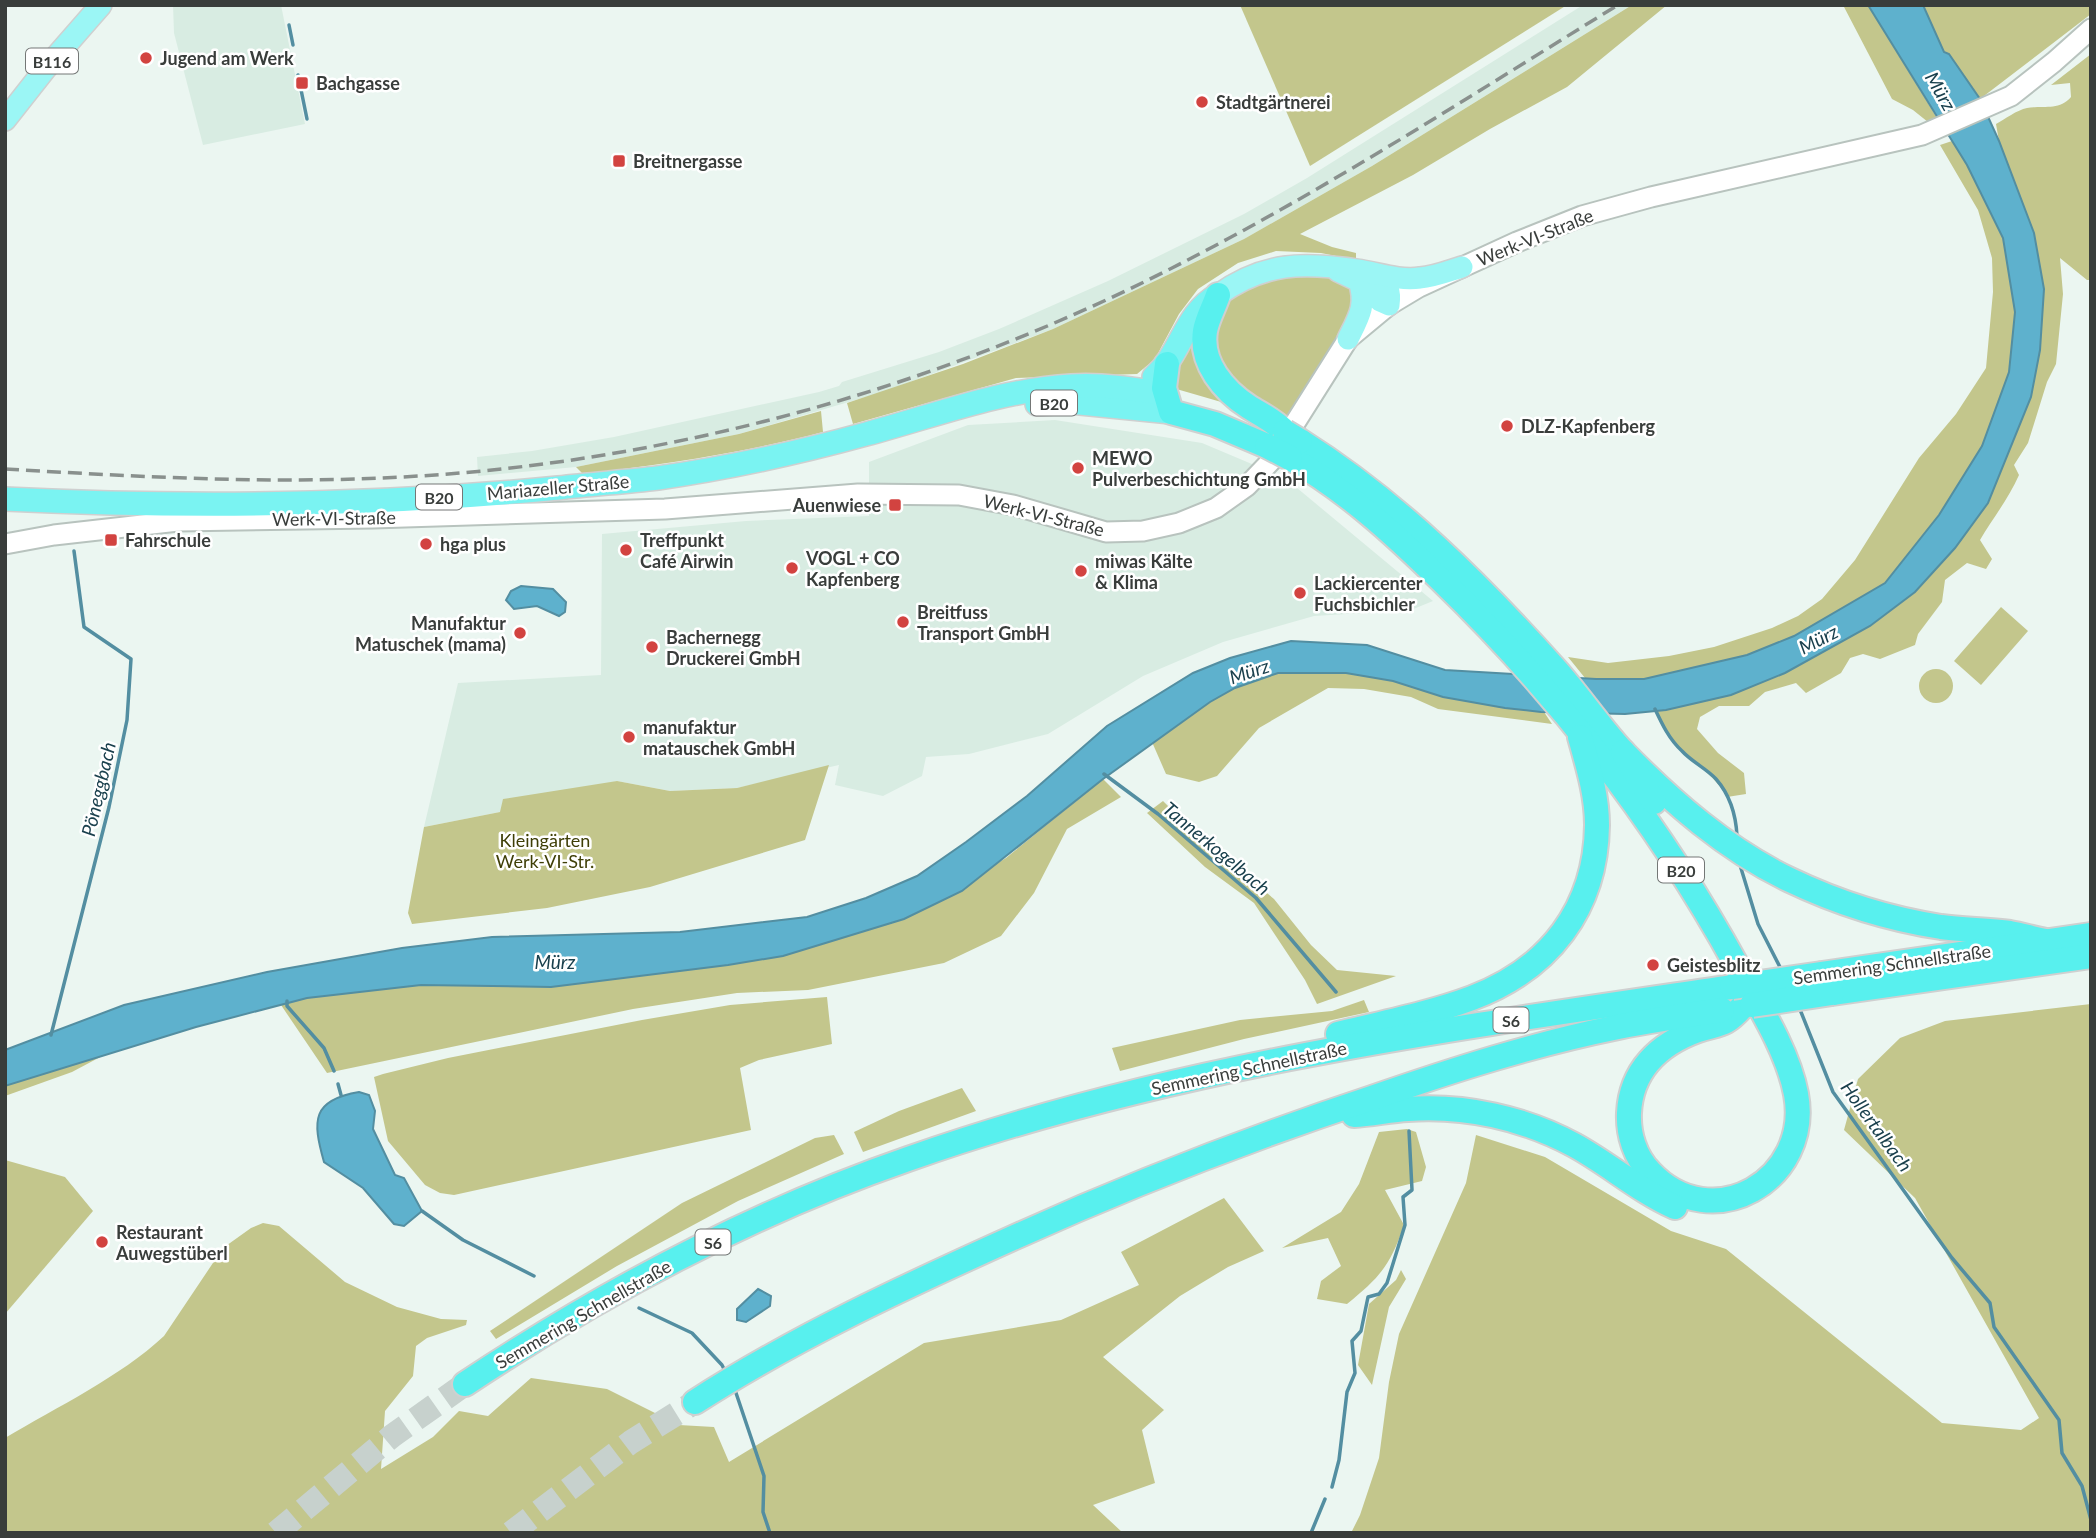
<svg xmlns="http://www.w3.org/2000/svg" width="2096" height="1538" font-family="Lato,sans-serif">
	<rect width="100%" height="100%" fill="#ebf6f1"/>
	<g fill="#d8ece2">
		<polygon points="173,5 281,5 305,124 203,145 174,33"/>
		<polygon points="1583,5 1632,5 1372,166 1244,239 1053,329 883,392 739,434 576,467 478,476 477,457 532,451 614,437 819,392 839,386 842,382 939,352 999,329 1108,281 1244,214 1307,178"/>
		<polygon points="1055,420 1202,443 1285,478 1433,601 1411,610 1314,616 1223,642 1143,676 1048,734 969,754 926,757 922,776 883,796 835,785 839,765 737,788 670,791 617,781 500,812 424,827 458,683 601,675 602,534 746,521 869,516 869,462 968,425"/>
	</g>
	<g fill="#c3c68c">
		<polygon points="1240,5 1567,5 1310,166"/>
		<polygon points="1632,5 1667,5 1567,87 1490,129 1413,175 1300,234 1332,247 1356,253 1356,260 1321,253 1276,251 1238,263 1198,289 1179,314 1155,359 1137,374 1016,378 853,424 847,403 963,364 1053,329 1244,239 1372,166"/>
		<polygon points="1843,5 1868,5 1937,118 1928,122 1913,110 1892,99"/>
		<polygon points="1923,5 2091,5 2091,14 1980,99 1949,55 1944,52"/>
		<path d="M 2091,54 L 2091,280 L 2087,280 L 2060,258 L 2063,294 L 2056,364 L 2047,382 L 2028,443 L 2014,465 L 2019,475 C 2009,498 1993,518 1980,540 L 1992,559 L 1986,569 L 1967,563 L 1945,580 L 1942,602 L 1918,634 L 1915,645 L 1880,659 L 1863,654 L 1850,658 L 1841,673 L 1806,693 L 1796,683 L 1765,692 L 1749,706 L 1719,706 L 1700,717 L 1697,729 L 1718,753 L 1744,773 L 1746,794 L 1727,797 C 1715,776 1701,769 1684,753 C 1671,742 1663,726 1656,711 L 1679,706 L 1870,626 L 1915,592 L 1955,548 L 1988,503 L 2031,397 L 2040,350 L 2044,289 L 2034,233 L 1999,141 L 1996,124 C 2005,119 2017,110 2027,108 C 2044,105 2059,111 2071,97 L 2070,83 L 2051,85 Z"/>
		<polygon points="1952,141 1967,165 2003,238 2015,312 2009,372 1982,446 1939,515 1885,583 1794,636 1747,655 1644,679 1585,678 1568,657 1608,663 1669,656 1714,647 1772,628 1798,616 1822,599 1855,560 1919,458 1956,414 1986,368 1993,292 1992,258 1978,210 1940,145"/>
		<path d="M 1299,273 L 1336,277 L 1352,286 L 1354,314 L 1288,421 L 1253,402 L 1221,368 L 1213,322 C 1239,284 1257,283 1299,273 Z"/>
		<polygon points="1198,320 1235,406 1173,388 1171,382"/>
		<path d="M 821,411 L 823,432 C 744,453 664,464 583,474 L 576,467 L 739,434 Z"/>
		<polygon points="2001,607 2028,631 1981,685 1954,661"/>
		<circle cx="1936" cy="686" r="17"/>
		<polygon points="1278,673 1346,673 1393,681 1443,697 1505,708 1544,712 1552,724 1438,709 1411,697 1364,689 1328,688 1259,728 1217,776 1199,782 1166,774 1152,742 1210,702 1235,688"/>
		<polygon points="829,765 805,840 650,887 547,908 412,924 408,913 424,827 500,812 503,799 617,781 670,791 737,788"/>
		<polygon points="1103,779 1121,797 1067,829 1034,893 1001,936 944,963 808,990 737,993 633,1009 327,1073 281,1005 308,998 421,985 551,987 783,956 904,919 1006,858"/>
		<polygon points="1163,801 1192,830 1274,899 1311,945 1337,970 1396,976 1317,1004 1305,980 1254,903 1205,867 1147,813"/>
		<polygon points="827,997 832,1044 759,1060 740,1068 751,1130 454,1195 440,1193 425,1185 388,1141 374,1077 383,1074 448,1058 642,1020 730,1005"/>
		<polygon points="1364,1000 1369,1012 1244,1039 1120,1071 1112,1048 1240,1020 1332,1011"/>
		<polygon points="2091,1004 2091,1533 1351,1533 1360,1515 1379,1458 1389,1382 1399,1334 1466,1183 1476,1135 1545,1157 1671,1231 1726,1249 1942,1423 2021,1430 2039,1418 1915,1198 1844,1130 1858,1079 1900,1038 1945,1021"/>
		<polygon points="104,1055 72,1072 5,1096 5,1086"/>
		<polygon points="962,1088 976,1111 863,1152 854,1132 899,1111"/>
		<path d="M 1407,1129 L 1416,1132 L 1426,1167 L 1422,1181 L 1385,1190 L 1404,1225 C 1390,1266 1380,1277 1347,1304 L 1317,1299 L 1321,1281 L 1341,1266 L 1328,1238 L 1282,1248 L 1341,1212 L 1359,1184 L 1379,1132 Z"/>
		<polygon points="834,1135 844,1154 738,1201 617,1266 496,1339 490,1331 682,1203 815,1138"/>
		<polygon points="5,1160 65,1177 93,1211 5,1314"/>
		<path d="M 1224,1198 L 1264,1251 L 1228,1267 L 1180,1296 L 1103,1357 L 1164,1410 L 1142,1430 L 1155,1483 L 1093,1505 L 1123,1533 L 5,1533 L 5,1438 C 57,1407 120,1377 164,1336 L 223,1248 L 251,1228 L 263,1223 L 279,1226 L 345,1282 L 397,1307 L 441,1319 L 467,1320 L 466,1325 L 427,1338 L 416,1346 L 413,1376 L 385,1411 L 381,1469 L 433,1437 L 459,1411 L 488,1416 L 531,1378 L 607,1389 L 679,1425 L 714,1427 L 729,1462 L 924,1343 L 1061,1320 L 1139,1285 L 1121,1252 Z"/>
		<polygon points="1401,1270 1406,1279 1389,1307 1372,1385 1358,1365 1369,1304 1396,1280"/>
	</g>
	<g fill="#5eb1cd" stroke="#538ea1" stroke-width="2">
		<polygon points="1868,5 1923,5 1944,52 1949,54 1980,99 1999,141 2034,233 2044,289 2040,350 2031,397 1988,503 1955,548 1915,592 1870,626 1785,673 1731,695 1666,710 1625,714 1541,712 1505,708 1443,697 1393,681 1346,673 1278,673 1235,688 1210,702 1103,779 962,891 904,919 783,956 728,965 551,987 421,985 307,998 196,1027 5,1086 5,1050 124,1005 267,972 402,948 492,937 680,932 807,917 866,898 917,876 966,842 1027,796 1107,726 1193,673 1230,658 1291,641 1367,645 1445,670 1596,679 1644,679 1747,655 1794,636 1885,583 1939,515 1982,446 2009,372 2015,312 2003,238 1967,165"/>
		<polygon points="521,586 553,589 566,602 565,612 559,616 537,606 514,609 506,600 511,591"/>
		<path d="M 359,1092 L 369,1095 L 375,1111 L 373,1129 L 395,1175 L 404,1178 L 422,1211 L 404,1226 L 394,1224 L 363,1188 L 324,1162 C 312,1120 312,1100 359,1092 Z"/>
		<polygon points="758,1289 771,1296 770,1306 746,1322 737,1320 737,1309"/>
	</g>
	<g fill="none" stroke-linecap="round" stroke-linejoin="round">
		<g stroke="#538ea1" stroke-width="3.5">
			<polyline points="289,25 293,45"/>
			<polyline points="298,75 307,119"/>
			<path d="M 1655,709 C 1662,724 1669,739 1682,751 C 1692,762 1707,769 1716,779 C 1730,795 1736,816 1737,836"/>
			<polyline points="1104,774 1158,814 1256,898 1336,992"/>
			<polyline points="1740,865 1758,924 1782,971"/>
			<polyline points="287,1001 287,1006 324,1048 334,1071"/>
			<polyline points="1799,1007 1833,1092 1952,1258 1990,1303 1994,1327 2059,1420 2062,1453 2082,1486 2091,1520"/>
			<polyline points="51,1035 109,807 127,720 131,659 84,627 74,551"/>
			<polyline points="338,1084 341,1095"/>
			<polyline points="422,1211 463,1240 534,1276"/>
			<polyline points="639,1308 692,1333 722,1365 725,1371"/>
			<polyline points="734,1387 764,1476 763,1512 770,1533"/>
			<polyline points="1332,1487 1339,1460 1347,1392 1355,1373 1352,1341 1361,1331 1368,1297 1379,1294 1387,1283 1405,1225 1403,1197 1412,1190 1409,1131"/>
			<polyline points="1311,1533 1325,1499"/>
		</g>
		<g stroke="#c7d1cd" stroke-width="24" stroke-dasharray="24 12" stroke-linecap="butt">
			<polyline points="276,1533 392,1436 465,1384"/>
			<polyline points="511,1533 631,1442 695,1402"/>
		</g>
		<defs>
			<polyline id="secondary" points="5,544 54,535 178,521 373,518 665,509 858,494 959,495 1013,505 1106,532 1143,531 1179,523 1216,508 1247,486 1271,461 1348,339 1389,305 1419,287 1517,242 1582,216 1651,197 1922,135 2011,96 2054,62 2091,29"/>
			<g id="primary">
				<polyline points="5,120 46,68 101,5"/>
				<path d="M 1338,271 L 1359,281 C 1367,305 1359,317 1348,339"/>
				<path d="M 1359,281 L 1380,301 L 1389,305 C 1391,291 1388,284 1378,275"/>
				<path d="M 1218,295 C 1264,262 1303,262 1357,270 C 1378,273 1398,281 1420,278 C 1434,277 1449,271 1462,267"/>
			</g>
			<g id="trunk">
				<path d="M 1154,377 C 1182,353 1184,314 1218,295"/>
				<polyline points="1037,404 1070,402 1171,412"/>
				<path d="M 5,499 C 190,508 375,506 558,488 C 592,484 625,482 658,478 C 728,468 797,453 866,434 C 934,416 1000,390 1071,386 C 1103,384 1134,389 1165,394"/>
			</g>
			<g id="motorway">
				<path d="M 1218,295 C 1214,307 1207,319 1205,331 C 1200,363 1224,391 1249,407 C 1262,415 1275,421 1285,432"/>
				<polyline points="1167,364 1164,388 1171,412 1215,424 1267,446"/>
				<path d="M 1300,441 C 1397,502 1480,585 1556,670 C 1579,696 1599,726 1623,752 C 1672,802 1727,850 1790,880 C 1838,903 1889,919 1941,927 C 1964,930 1987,930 2010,933 C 2022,935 2034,939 2046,941"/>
				<path d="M 1290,458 C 1346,490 1394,534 1440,579 C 1558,693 1658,822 1737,966 C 1758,1004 1788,1051 1796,1094 C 1812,1180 1712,1238 1650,1172 C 1635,1157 1628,1134 1629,1113 C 1631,1070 1659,1044 1698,1030 C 1721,1023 1725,1026 1742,1007"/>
				<polyline points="1623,752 1654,802"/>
				<polyline points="1822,974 2091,935"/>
				<polyline points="1832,993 2091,956"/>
				<path d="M 1338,1034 C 1382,1023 1429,1014 1472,998 C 1549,969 1596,909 1597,825 C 1597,795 1588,766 1580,737"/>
				<path d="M 1354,1115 C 1372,1114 1390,1110 1408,1109 C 1465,1105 1524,1118 1574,1145 C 1609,1164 1639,1191 1675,1207"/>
				<path d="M 465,1384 C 602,1293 752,1213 908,1159 C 1174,1065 1454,1028 1732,987"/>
				<path d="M 695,1402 C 796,1337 906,1286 1015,1237 C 1132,1184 1251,1138 1372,1098 C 1453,1070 1534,1044 1618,1027 C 1652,1020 1687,1015 1722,1010"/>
			</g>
		</defs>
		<use href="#secondary" stroke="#b8c3be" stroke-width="23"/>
		<use href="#primary" stroke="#cfd0d0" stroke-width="24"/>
		<use href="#trunk" stroke="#cfd0d0" stroke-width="26"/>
		<use href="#motorway" stroke="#cfd0d0" stroke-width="28"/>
		<use href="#secondary" stroke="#fff" stroke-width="19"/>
		<use href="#primary" stroke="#9bf6f5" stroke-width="21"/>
		<use href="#trunk" stroke="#7af3f2" stroke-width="23"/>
		<use href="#motorway" stroke="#58f0ee" stroke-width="24"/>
		<path stroke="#89908d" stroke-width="3.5" stroke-dasharray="14 7" stroke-linecap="butt" d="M 5,469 C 143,477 281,485 419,476 C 679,460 940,386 1172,268 C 1326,190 1471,95 1618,5"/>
		<defs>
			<g id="motorway-bridge">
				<polyline points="1285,432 1300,441"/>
				<polyline points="1267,446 1290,458"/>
				<polyline points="1732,987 1822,974"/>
				<polyline points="1752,1005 1832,993"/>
			</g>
		</defs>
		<use href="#motorway-bridge" stroke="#cfd0d0" stroke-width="28" stroke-linecap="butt"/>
		<use href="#motorway-bridge" stroke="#58f0ee" stroke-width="24"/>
	</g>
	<g fill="#d24340" stroke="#fff" stroke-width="2.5">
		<circle cx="146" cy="58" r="7"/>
		<rect x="295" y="76" width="14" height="14" rx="3.5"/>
		<circle cx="1202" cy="102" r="7"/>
		<rect x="612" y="154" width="14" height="14" rx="3.5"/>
		<circle cx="1507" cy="426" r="7"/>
		<circle cx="1078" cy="468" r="7"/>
		<rect x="888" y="498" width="14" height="14" rx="3.5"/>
		<rect x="104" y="533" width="14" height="14" rx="3.5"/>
		<circle cx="426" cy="544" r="7"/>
		<circle cx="626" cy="550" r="7"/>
		<circle cx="792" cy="568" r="7"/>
		<circle cx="1081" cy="571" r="7"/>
		<circle cx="1300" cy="593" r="7"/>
		<circle cx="903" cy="622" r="7"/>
		<circle cx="520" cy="633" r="7"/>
		<circle cx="652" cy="647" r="7"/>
		<circle cx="629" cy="737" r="7"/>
		<circle cx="1653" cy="965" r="7"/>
		<circle cx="102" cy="1242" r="7"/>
	</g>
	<g text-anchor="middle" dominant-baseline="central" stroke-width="5" stroke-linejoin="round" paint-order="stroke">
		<g fill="#fff" stroke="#747776" stroke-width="2">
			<rect x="26" y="48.5" width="52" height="25" rx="5"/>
			<rect x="1031" y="390.5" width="46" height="25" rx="5"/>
			<rect x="416" y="484.5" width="46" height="25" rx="5"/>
			<rect x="1658" y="857.5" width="46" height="25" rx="5"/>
			<rect x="1493.5" y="1007.5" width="35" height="25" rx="5"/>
			<rect x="695.5" y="1229.5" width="35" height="25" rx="5"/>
		</g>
		<g font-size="16" font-weight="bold" fill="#393d3b">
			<text x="52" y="61">B116</text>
			<text x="1054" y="403">B20</text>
			<text x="439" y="497">B20</text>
			<text x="1681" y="870">B20</text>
			<text x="1511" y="1020">S6</text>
			<text x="713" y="1242">S6</text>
		</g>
		<g font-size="18" font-weight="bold" fill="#393d3b" stroke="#fff" text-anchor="start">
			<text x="160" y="58">Jugend am Werk</text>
			<text x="316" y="83">Bachgasse</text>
			<text x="1216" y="102">Stadtgärtnerei</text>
			<text x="633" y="161">Breitnergasse</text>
			<text x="1521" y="426">DLZ-Kapfenberg</text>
			<text x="1092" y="458">MEWO<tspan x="1092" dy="21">Pulverbeschichtung GmbH</tspan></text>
			<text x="881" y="505" text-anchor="end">Auenwiese</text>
			<text x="125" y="540">Fahrschule</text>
			<text x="640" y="540">Treffpunkt<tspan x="640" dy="21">Café Airwin</tspan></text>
			<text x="440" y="544">hga plus</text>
			<text x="806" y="558">VOGL + CO<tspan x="806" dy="21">Kapfenberg</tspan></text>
			<text x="1095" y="561">miwas Kälte<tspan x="1095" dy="21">&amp; Klima</tspan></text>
			<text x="1314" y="583">Lackiercenter<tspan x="1314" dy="21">Fuchsbichler</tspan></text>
			<text x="917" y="612">Breitfuss<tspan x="917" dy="21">Transport GmbH</tspan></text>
			<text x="506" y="623" text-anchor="end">Manufaktur<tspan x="506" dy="21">Matuschek (mama)</tspan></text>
			<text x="666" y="637">Bachernegg<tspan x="666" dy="21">Druckerei GmbH</tspan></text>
			<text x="643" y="727">manufaktur<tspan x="643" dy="21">matauschek GmbH</tspan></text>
			<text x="1667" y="965">Geistesblitz</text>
			<text x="116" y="1232">Restaurant<tspan x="116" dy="21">Auwegstüberl</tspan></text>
		</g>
		<g font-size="18" fill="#393d3b" stroke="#fff">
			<text transform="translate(1535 237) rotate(-22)">Werk-VI-Straße</text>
			<text transform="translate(558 487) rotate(-5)">Mariazeller Straße</text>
			<text transform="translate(1044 515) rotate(14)">Werk-VI-Straße</text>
			<text transform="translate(334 518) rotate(-1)">Werk-VI-Straße</text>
			<text transform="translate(1892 964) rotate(-8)">Semmering Schnellstraße</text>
			<text transform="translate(1249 1068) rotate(-12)">Semmering Schnellstraße</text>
			<text transform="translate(583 1314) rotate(-30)">Semmering Schnellstraße</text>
		</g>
		<g font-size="18" fill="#3e3e06" stroke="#fff">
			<text x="545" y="840">Kleingärten<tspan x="545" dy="21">Werk-VI-Str.</tspan></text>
		</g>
		<g font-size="19" font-style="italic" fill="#1a404d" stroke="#fff">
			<text transform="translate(1941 91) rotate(60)">Mürz</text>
			<text transform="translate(1818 639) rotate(-27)">Mürz</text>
			<text transform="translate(1249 671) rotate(-18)">Mürz</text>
			<text transform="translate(98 789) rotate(-77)">Pöneggbach</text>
			<text transform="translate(1217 848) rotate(40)">Tannerkogelbach</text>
			<text x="555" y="961">Mürz</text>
			<text transform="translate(1877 1126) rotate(54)">Hollertalbach</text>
		</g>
	</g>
	<rect width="2096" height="1538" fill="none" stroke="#393d3b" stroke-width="14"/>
</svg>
